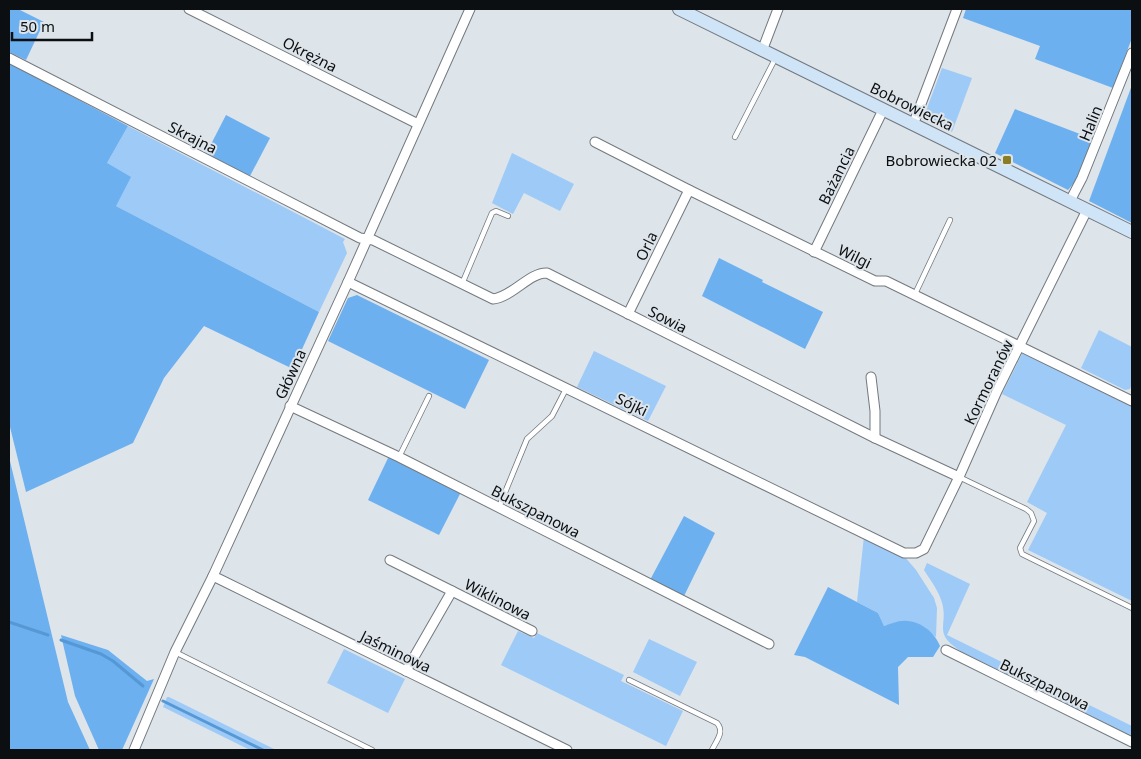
<svg xmlns="http://www.w3.org/2000/svg" width="1141" height="759" font-family="'Noto Sans',sans-serif">
	<rect width="100%" height="100%" fill="#dde4ea"/>
	<g fill="#9dcaf7">
		<polygon points="942,68 972,78 952,132 923,119"/>
		<polygon points="128,126 345,239 343,242 347,253 319,312 116,206 107,163"/>
		<polygon points="512,153 574,184 560,211 524,193 513,214 492,203"/>
		<polygon points="1099,330 1132,347 1132,384 1130,389 1125,390 1081,368"/>
		<polygon points="1024,350 1132,404 1132,601 1028,550 1047,513 1027,502 1066,425 1002,394"/>
		<polygon points="594,351 666,386 648,421 577,387"/>
		<path d="M 864,536 L 904,556 L 916,570 L 934,598 L 937,608 L 936,637 C 917,621 908,619 884,626 L 878,613 L 857,602 Z"/>
		<path d="M 927,563 L 970,584 L 947,635 L 1132,726 L 1132,736 L 964,653 C 928,631 952,626 940,597 C 936,587 929,578 924,570 Z"/>
		<polygon points="518,631 534,638 537,633 624,675 621,681 683,711 666,746 501,665"/>
		<polygon points="649,639 697,662 680,696 633,672"/>
		<polygon points="344,649 405,679 388,713 327,683"/>
		<polygon points="167,697 169,697 276,750 250,750 165,708 163,707"/>
	</g>
	<g fill="#6db0ef">
		<polygon points="9,9 18,9 44,22 26,60 9,52"/>
		<polygon points="966,9 1132,9 1132,38 1113,88 1035,59 1040,46 963,18"/>
		<polygon points="9,63 128,126 107,163 131,177 116,206 319,312 293,369 204,326 164,378 133,443 26,492 9,423"/>
		<polygon points="1132,85 1132,223 1089,201"/>
		<polygon points="1015,109 1093,139 1078,178 1068,190 995,153"/>
		<polygon points="226,115 270,138 250,176 206,154"/>
		<polygon points="719,258 763,280 762,282 823,312 805,349 702,296"/>
		<polygon points="357,295 489,360 465,409 328,341 348,298"/>
		<polygon points="389,456 461,492 439,535 368,500"/>
		<polygon points="9,457 68,702 90,750 9,750"/>
		<polygon points="684,516 715,533 684,596 650,580"/>
		<path d="M 828,587 L 878,613 L 884,626 C 891,624 899,620 907,621 C 922,622 935,633 940,646 L 933,657 L 908,657 L 898,667 L 899,705 L 805,657 L 794,655 Z"/>
		<polygon points="61,635 108,650 147,681 154,679 122,750 99,750 75,696"/>
	</g>
	<g fill="none" stroke-linecap="round" stroke-linejoin="round">
		<g stroke="#5698d5" stroke-width="3">
			<polyline points="9,622 48,635"/>
			<polyline points="61,640 101,654 113,661 143,686"/>
			<polyline points="163,701 263,750"/>
		</g>
		<defs>
			<g id="lane">
				<polyline points="735,137 775,59"/>
				<polyline points="462,284 492,213 496,211 508,216"/>
				<polyline points="915,294 950,220"/>
				<polyline points="399,457 429,396"/>
				<polyline points="959,477 1026,509 1031,513 1034,521 1020,548 1022,554 1132,608"/>
				<polyline points="499,507 527,439 552,416 566,389"/>
				<polyline points="175,652 372,750"/>
				<path d="M 629,680 L 717,723 C 725,732 716,741 712,750"/>
			</g>
			<g id="street">
				<polyline points="189,9 418,124"/>
				<polyline points="762,51 778,9"/>
				<path d="M 9,58 L 360,238 L 373,240 L 493,299 C 512,297 530,272 547,273 L 875,438 L 959,477"/>
				<polyline points="913,125 957,9"/>
				<polyline points="595,142 689,190 875,281 886,281 1132,401"/>
				<polyline points="1070,201 1082,178 1132,53"/>
				<polyline points="814,252 883,110"/>
				<polyline points="348,282 904,553 916,553 924,549 959,477 997,391 1087,210"/>
				<polyline points="628,314 689,190"/>
				<polyline points="871,377 875,411 875,438"/>
				<polyline points="290,406 399,457 769,644"/>
				<polyline points="390,560 532,631"/>
				<polyline points="213,576 567,750"/>
				<polyline points="946,650 1132,742"/>
				<polyline points="406,671 452,591"/>
				<polyline points="134,750 175,652 213,576 348,282 470,9"/>
			</g>
			<polyline id="secondary" points="679,9 1132,232"/>
		</defs>
		<use href="#lane" stroke="#73797f" stroke-width="6"/>
		<use href="#street" stroke="#73797f" stroke-width="11"/>
		<use href="#secondary" stroke="#73797f" stroke-width="14"/>
		<use href="#lane" stroke="#fff" stroke-width="4.5"/>
		<use href="#street" stroke="#fff" stroke-width="9"/>
		<use href="#secondary" stroke="#d0e4f7" stroke-width="12"/>
	</g>
	<rect fill="#897e25" stroke="#dde4ea" stroke-width="2" x="1002" y="155" width="10" height="10" rx="2.5"/>
	<g text-anchor="middle" dominant-baseline="central" stroke-width="4" stroke-linejoin="round" paint-order="stroke">
		<g font-size="15" fill="#0c0f11" stroke="#dde4ea">
			<text transform="translate(310 54) rotate(27)">Okrężna</text>
			<text transform="translate(912 106) rotate(26)">Bobrowiecka</text>
			<text transform="translate(1090 123) rotate(-68)">Halin</text>
			<text transform="translate(193 137) rotate(27)">Skrajna</text>
			<text transform="translate(836 175) rotate(-64)">Bażancia</text>
			<text transform="translate(646 246) rotate(-64)">Orla</text>
			<text transform="translate(855 256) rotate(26)">Wilgi</text>
			<text transform="translate(668 319) rotate(27)">Sowia</text>
			<text transform="translate(290 374) rotate(-65)">Główna</text>
			<text transform="translate(988 382) rotate(-64)">Kormoranów</text>
			<text transform="translate(632 404) rotate(26)">Sójki</text>
			<text transform="translate(536 511) rotate(27)">Bukszpanowa</text>
			<text transform="translate(498 599) rotate(27)">Wiklinowa</text>
			<text transform="translate(396 651) rotate(26)">Jaśminowa</text>
			<text transform="translate(1045 684) rotate(26)">Bukszpanowa</text>
		</g>
		<g font-size="15" fill="#0c0f11" stroke="#dde4ea" text-anchor="end">
			<text x="997" y="160">Bobrowiecka 02</text>
		</g>
	</g>
	<rect width="1141" height="759" fill="none" stroke="#0c0f11" stroke-width="20"/>
	<path d="M12 32v8h80v-8" fill="none" stroke="#0c0f11" stroke-width="2.5"/>
	<text x="20" y="32" font-size="15" fill="#0c0f11" stroke="#dde4ea" stroke-width="4" paint-order="stroke">50 m</text>
</svg>
